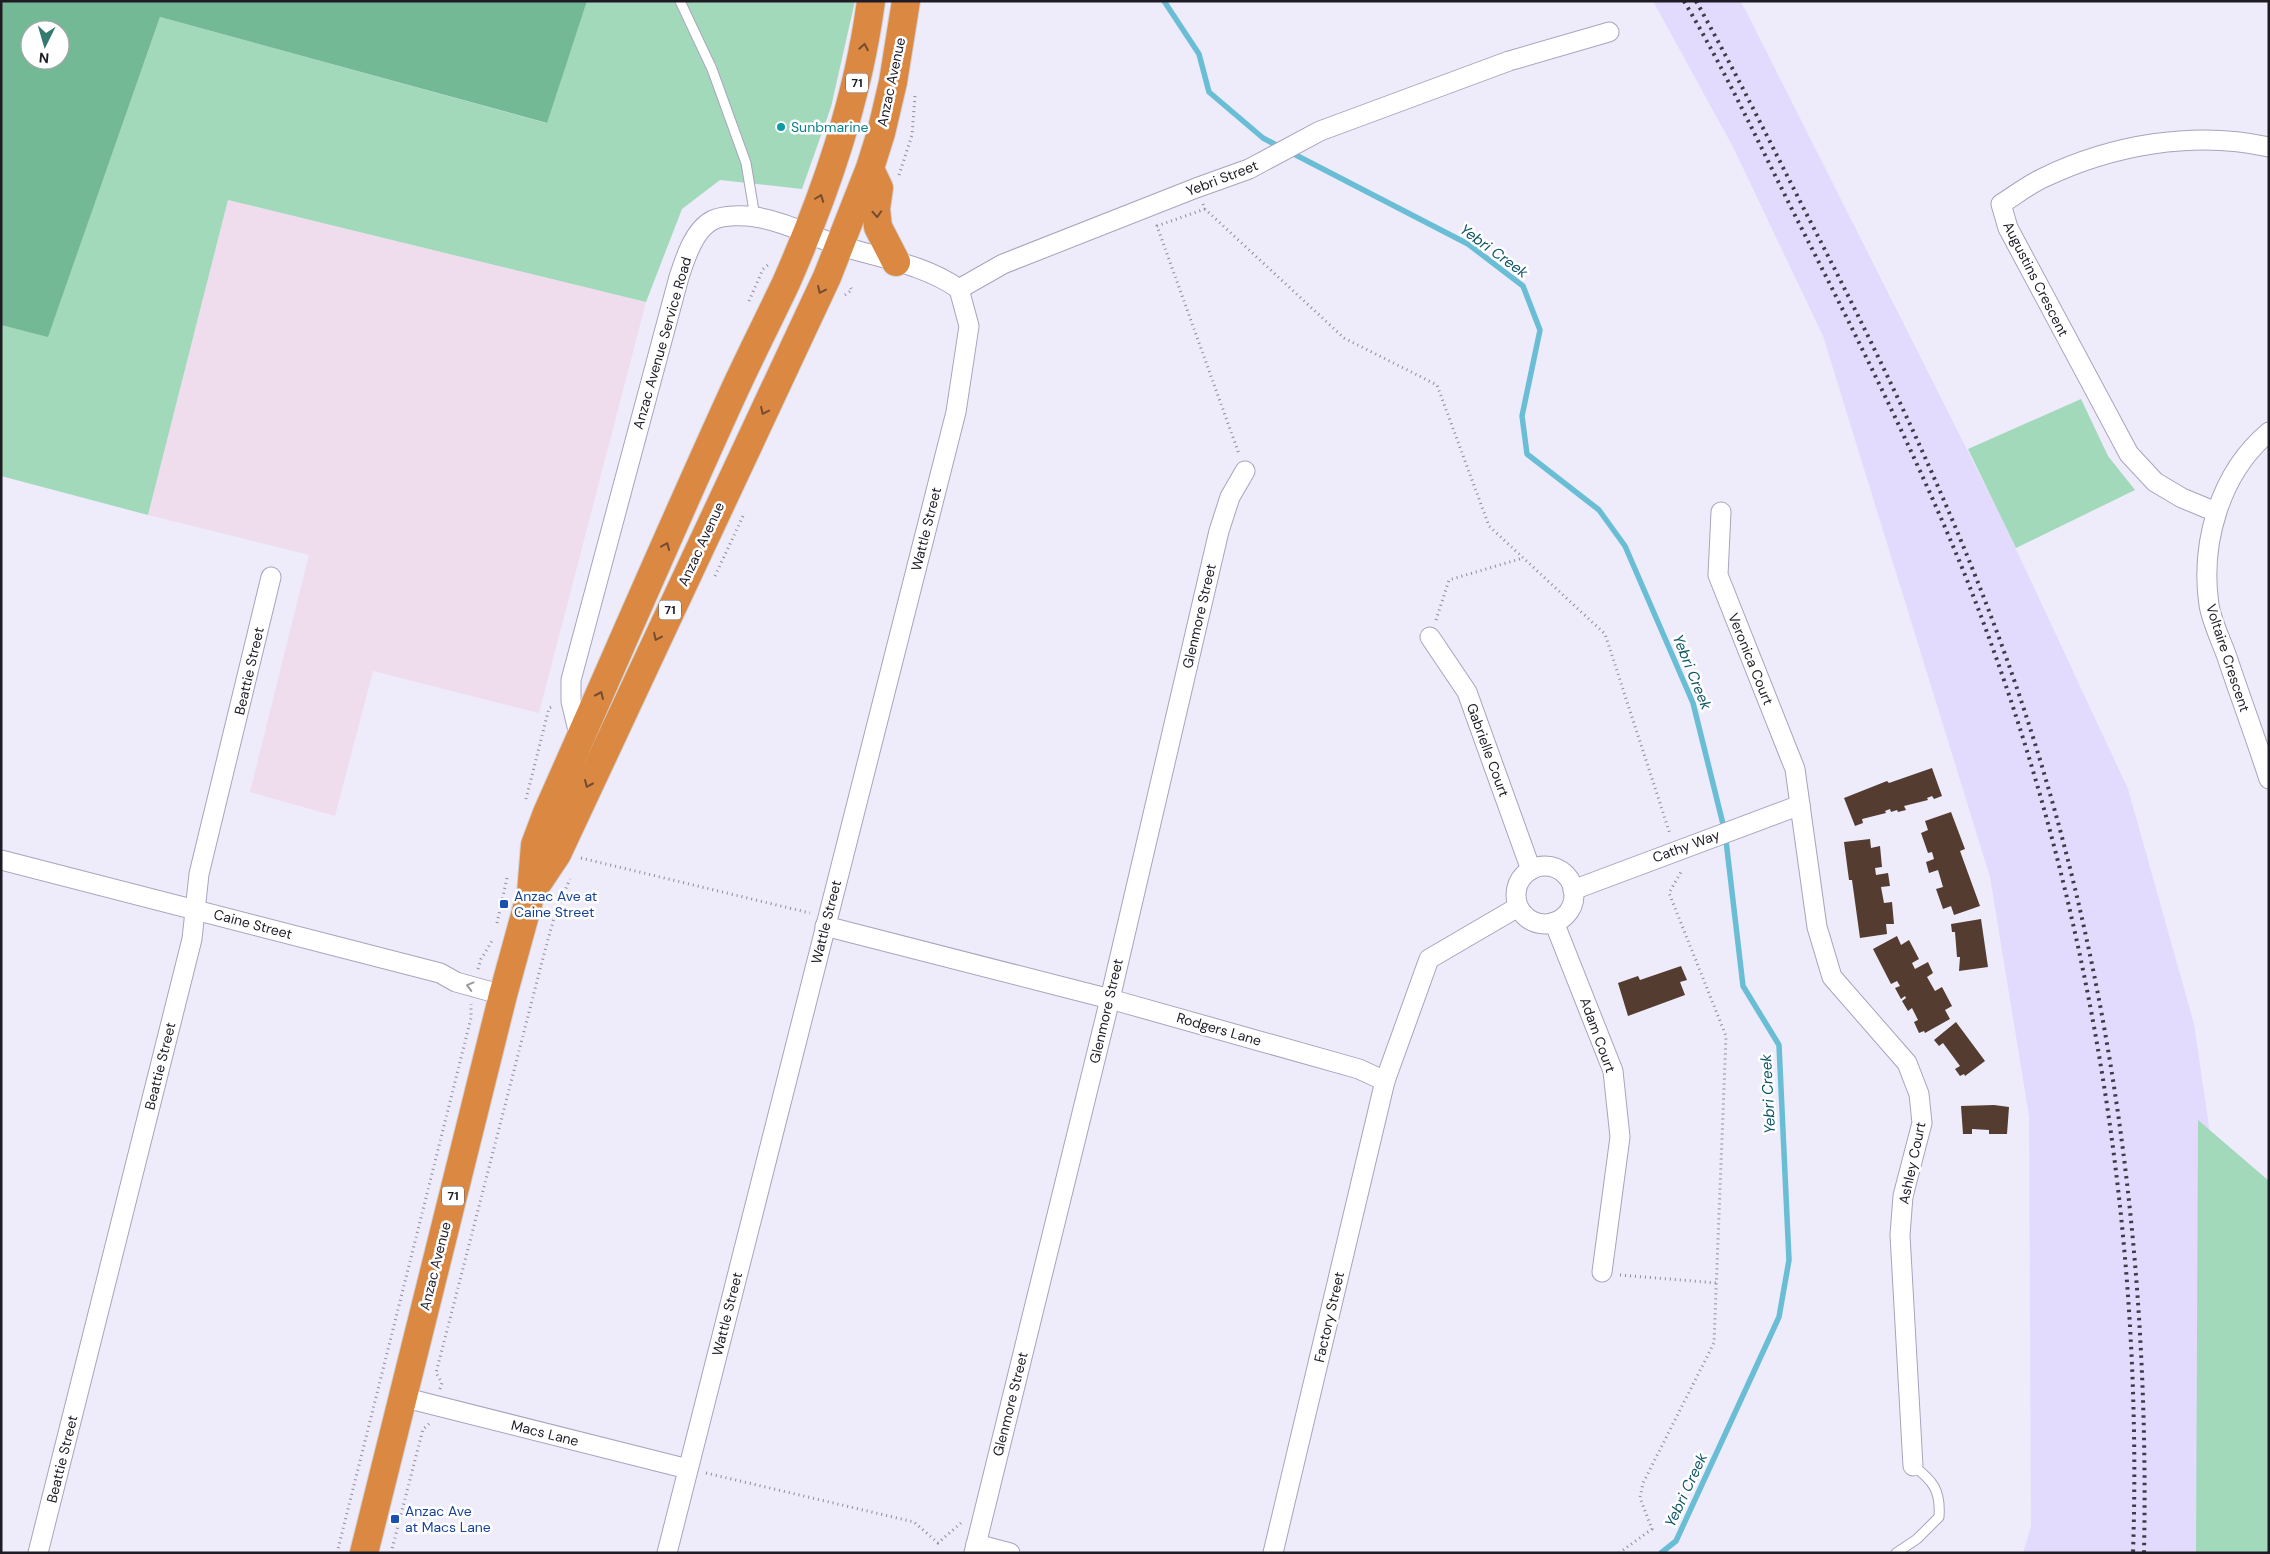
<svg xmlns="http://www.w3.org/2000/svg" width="2270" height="1554" font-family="'DM Sans',sans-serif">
	<rect width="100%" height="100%" fill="#eeebfb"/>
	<polygon fill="#efddee" points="228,200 646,302 539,713 373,671 335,816 250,792 309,555 148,515"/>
	<polygon fill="#e3dbfd" points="1653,1 1740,1 1746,11 2002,519 2128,789 2194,1024 2212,1147 2209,1553 2023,1553 2031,1527 2029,1116 1990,877 1823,336 1733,147"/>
	<g fill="#a2d9bb">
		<polygon points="587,1 855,1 831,107 802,189 720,180 682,209 646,302 228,200 148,515 1,476 1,325 48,336 160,17 546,123"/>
		<polygon points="2081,399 2108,456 2135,490 2016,548 1968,449"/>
		<polygon points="2198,1120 2269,1181 2269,1553 2196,1553"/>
	</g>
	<path fill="#74b996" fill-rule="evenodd" d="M 1,1 L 587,1 L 547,123 L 160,17 L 48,337 L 1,325 ZM 30,30 L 60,30 L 60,60 L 30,60 Z"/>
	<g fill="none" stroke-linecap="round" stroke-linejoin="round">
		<g stroke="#69bed5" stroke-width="5.5">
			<polyline points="1164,1 1199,54 1209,92 1263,138 1280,147"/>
			<polyline points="1290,152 1468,244 1523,286 1540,330 1522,416 1527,454 1599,510 1625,546 1693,703 1725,832 1743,986 1779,1045 1789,1260 1779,1317 1676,1541 1661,1553"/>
		</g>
	</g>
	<g fill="#543d30">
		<polygon points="1932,768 1942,796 1934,799 1932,796 1927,798 1928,800 1904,806 1906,810 1898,812 1897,810 1891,812 1890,809 1885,811 1886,813 1862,819 1863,823 1855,826 1844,798 1887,781 1889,783"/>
		<polygon points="1951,812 1965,849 1960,851 1980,906 1954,915 1951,906 1943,909 1936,889 1943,887 1938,870 1929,873 1926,862 1934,859 1932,852 1928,853 1921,833 1928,830 1925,821"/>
		<polygon points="1870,839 1871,848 1880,846 1882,867 1875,868 1876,875 1888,873 1890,886 1881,887 1884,903 1892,902 1894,924 1886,924 1887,934 1860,938 1852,880 1849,880 1844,842"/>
		<polygon points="1981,919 1988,967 1959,971 1960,957 1957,957 1955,932 1952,932 1951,924"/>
		<polygon points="1897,936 1901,945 1909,940 1919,959 1912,963 1915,969 1928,962 1933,973 1927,977 1935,991 1942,987 1952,1006 1945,1010 1950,1019 1925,1033 1924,1031 1919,1033 1914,1022 1918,1020 1912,1008 1908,1011 1902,1001 1906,998 1905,996 1901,999 1895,988 1900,986 1897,981 1891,984 1873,949"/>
		<polygon points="1681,966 1687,980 1680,982 1685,995 1628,1016 1618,983 1638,976 1640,980"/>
		<polygon points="1956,1022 1985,1061 1965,1076 1964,1074 1960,1076 1955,1069 1960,1066 1943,1043 1939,1046 1934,1040"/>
		<polygon points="1994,1105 2009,1107 2007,1134 1989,1134 1989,1130 1972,1129 1972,1134 1963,1134 1961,1106"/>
	</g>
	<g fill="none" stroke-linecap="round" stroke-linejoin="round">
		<defs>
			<g id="lane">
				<polyline points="680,1 712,69 746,163 755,217"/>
				<path d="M 1896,1553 L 1917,1539 L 1939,1517 C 1941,1491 1933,1480 1913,1466"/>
			</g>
			<g id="street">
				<polyline points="959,289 1003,264 1196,188 1249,169 1320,131 1509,61 1609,32"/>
				<path d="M 2269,432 C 2220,473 2200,543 2209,605 C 2212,623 2222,642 2228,660 C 2241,699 2256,739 2269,779"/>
				<polyline points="1721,512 1718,575 1795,769 1817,927 1832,977 1907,1063 1919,1094 1922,1123 1903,1196 1900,1235 1913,1466"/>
				<path d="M 2216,512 L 2182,498 L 2155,482 L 2129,454 L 2008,228 L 2001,204 C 2014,196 2028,185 2043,178 C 2111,145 2195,130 2269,147"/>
				<polyline points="1430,637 1467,692 1531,870"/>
				<path d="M 580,739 L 571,701 L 571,680 L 679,277 C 685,259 694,229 713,220 C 724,215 743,215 755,217 C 783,221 811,236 838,245 C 878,258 924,264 959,289"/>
				<polyline points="1,860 440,973 456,982 503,995"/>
				<circle cx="1545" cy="895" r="29"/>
				<polyline points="1573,890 1800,805"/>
				<polyline points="1554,922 1613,1071 1620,1137 1602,1272"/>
				<polyline points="825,926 1110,999 1359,1069 1385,1081"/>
				<polyline points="402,1397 688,1469"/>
				<polyline points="976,1544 1010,1553"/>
				<polyline points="38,1553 192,939 199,874 271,577"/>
				<polyline points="667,1553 956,412 969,326 959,289"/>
				<polyline points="974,1553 1110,999 1219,531 1230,497 1245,471"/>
				<polyline points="1273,1553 1385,1081 1429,959 1518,907"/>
			</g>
			<g id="highway">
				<polyline points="870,169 879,188 876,209 878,227 896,262"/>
				<polyline points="533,890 557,854 827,277 870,168 881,133 893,82 906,1"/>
				<path d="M 364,1553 L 503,995 L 531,893 L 535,845 L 547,813 C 608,676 667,538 729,402 C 747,362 767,323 786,283 C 826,192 858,99 871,1"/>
			</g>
		</defs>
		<use href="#lane" stroke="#a9a3bd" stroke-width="11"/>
		<use href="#street" stroke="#a9a3bd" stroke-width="21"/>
		<use href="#highway" stroke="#d2d1d3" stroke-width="30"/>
		<g stroke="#8f8c9a" stroke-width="3" stroke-dasharray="1 4" stroke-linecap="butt">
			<polyline points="899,175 912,135 915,96"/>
			<polyline points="1203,204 1205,209 1344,338 1437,385 1489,526 1605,634 1670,834"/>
			<polyline points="1205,209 1157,226 1239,454"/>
			<polyline points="845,295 852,290 849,285"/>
			<polyline points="749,301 763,269 768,265"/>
			<polyline points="715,576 744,514"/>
			<polyline points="1436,620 1449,580 1523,558"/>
			<polyline points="526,799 549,708 554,706"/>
			<polyline points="581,858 810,913"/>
			<polyline points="497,923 507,878"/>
			<polyline points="478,969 481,959 492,941"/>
			<polyline points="1620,1275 1717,1283"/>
			<polyline points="440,1389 442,1383 436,1373 544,954 556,911 570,879"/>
			<polyline points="706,1473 914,1522 938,1543 961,1523"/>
			<polyline points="337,1553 471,1018 471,1004"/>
			<polyline points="391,1553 423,1429 430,1423"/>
			<polyline points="1619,1553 1652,1529 1640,1498 1643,1483 1714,1343 1726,1036 1669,893 1681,872 1680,869"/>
		</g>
		<use href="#lane" stroke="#fff" stroke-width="9"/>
		<use href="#street" stroke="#fff" stroke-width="19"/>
		<use href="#highway" stroke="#db8942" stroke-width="28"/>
		<g stroke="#3f3c47" stroke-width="4" stroke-dasharray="2.5 5" stroke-linecap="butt">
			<path d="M 1684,1 C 1729,77 1765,157 1805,235 C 1861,345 1916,456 1963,570 C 2087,878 2144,1222 2133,1553"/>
			<path d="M 1696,1 C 1735,71 1770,142 1806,213 C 1883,362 1955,512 2011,671 C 2110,954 2150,1253 2144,1553"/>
		</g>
	</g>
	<defs><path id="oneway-chevron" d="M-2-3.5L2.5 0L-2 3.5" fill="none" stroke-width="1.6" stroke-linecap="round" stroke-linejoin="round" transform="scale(1.25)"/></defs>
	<g stroke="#734c32">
		<use href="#oneway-chevron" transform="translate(864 47) rotate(-80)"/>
		<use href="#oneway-chevron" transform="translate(820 198) rotate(-69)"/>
		<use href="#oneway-chevron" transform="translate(877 214) rotate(87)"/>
		<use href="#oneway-chevron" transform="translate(821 290) rotate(115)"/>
		<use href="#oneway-chevron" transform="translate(764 411) rotate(115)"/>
		<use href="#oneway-chevron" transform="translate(666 546) rotate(-67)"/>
		<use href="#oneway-chevron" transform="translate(657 637) rotate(115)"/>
		<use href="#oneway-chevron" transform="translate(600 695) rotate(-66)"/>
		<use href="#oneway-chevron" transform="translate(588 784) rotate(114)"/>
	</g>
	<use stroke="#9a989d" href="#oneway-chevron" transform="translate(470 986) rotate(-165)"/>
	<circle fill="#0f9aa8" stroke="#fff" stroke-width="2" cx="781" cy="127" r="5"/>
	<g fill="#1a4fb4" stroke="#fff" stroke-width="2">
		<rect x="499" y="899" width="10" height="10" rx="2.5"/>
		<rect x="390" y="1514" width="10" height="10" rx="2.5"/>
	</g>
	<g text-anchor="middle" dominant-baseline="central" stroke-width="5" stroke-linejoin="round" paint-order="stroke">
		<g fill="#fff" stroke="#625f66" stroke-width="1">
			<rect x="846" y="73.5" width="22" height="19" rx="4"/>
			<rect x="659" y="600.5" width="22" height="19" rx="4"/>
			<rect x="442" y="1186.5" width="22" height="19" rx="4"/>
		</g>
		<g font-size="12" font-weight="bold" fill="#1e1b25">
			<text x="857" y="83">71</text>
			<text x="670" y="610">71</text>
			<text x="453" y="1196">71</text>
		</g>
		<g font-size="14" fill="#1e1b25" stroke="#fff">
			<text transform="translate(891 82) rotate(-78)">Anzac Avenue</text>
			<text transform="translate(1222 178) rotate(-21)">Yebri Street</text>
			<text transform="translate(2036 279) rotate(63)">Augustins Crescent</text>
			<text transform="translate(662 343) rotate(-74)">Anzac Avenue Service Road</text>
			<text transform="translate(926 529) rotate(-76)">Wattle Street</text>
			<text transform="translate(701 544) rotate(-65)">Anzac Avenue</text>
			<text transform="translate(1199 616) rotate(-77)">Glenmore Street</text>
			<text transform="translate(2228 658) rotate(72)">Voltaire Crescent</text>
			<text transform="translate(1751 659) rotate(68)">Veronica Court</text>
			<text transform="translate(249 671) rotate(-77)">Beattie Street</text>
			<text transform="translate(1488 750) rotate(70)">Gabrielle Court</text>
			<text transform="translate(1686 846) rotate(-20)">Cathy Way</text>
			<text transform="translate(826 922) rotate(-76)">Wattle Street</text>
			<text transform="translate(253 924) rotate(15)">Caine Street</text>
			<text transform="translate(1106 1011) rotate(-77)">Glenmore Street</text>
			<text transform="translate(1219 1029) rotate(16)">Rodgers Lane</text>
			<text transform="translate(1598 1035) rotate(70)">Adam Court</text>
			<text transform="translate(160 1066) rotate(-76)">Beattie Street</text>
			<text transform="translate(1912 1163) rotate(-78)">Ashley Court</text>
			<text transform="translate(435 1266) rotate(-76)">Anzac Avenue</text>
			<text transform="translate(727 1314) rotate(-76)">Wattle Street</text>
			<text transform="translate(1329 1317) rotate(-77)">Factory Street</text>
			<text transform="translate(1010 1404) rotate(-76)">Glenmore Street</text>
			<text transform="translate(545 1433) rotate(14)">Macs Lane</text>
			<text transform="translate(62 1459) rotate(-76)">Beattie Street</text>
		</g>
		<g font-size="14" fill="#0d838f" stroke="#fff" text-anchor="start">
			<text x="791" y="127">Sunbmarine</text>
		</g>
		<g font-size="14" fill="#164399" stroke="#fff" text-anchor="start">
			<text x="514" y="896">Anzac Ave at<tspan x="514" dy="16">Caine Street</tspan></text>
			<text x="405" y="1511">Anzac Ave<tspan x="405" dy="16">at Macs Lane</tspan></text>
		</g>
		<g font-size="15" font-style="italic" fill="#0d5667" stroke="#fff">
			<text transform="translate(1494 251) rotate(36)">Yebri Creek</text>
			<text transform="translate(1692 672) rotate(68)">Yebri Creek</text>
			<text transform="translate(1768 1094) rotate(-93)">Yebri Creek</text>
			<text transform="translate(1686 1490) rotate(-65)">Yebri Creek</text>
		</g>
	</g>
	<rect width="2270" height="1554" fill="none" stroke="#1e1b25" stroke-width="5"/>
	<g transform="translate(45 45) rotate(185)"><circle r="24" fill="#ffffff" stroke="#a5a4a8"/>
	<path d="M0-4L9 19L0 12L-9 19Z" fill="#357a6e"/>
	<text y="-8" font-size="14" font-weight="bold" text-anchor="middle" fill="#1e1b25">N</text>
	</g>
</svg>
